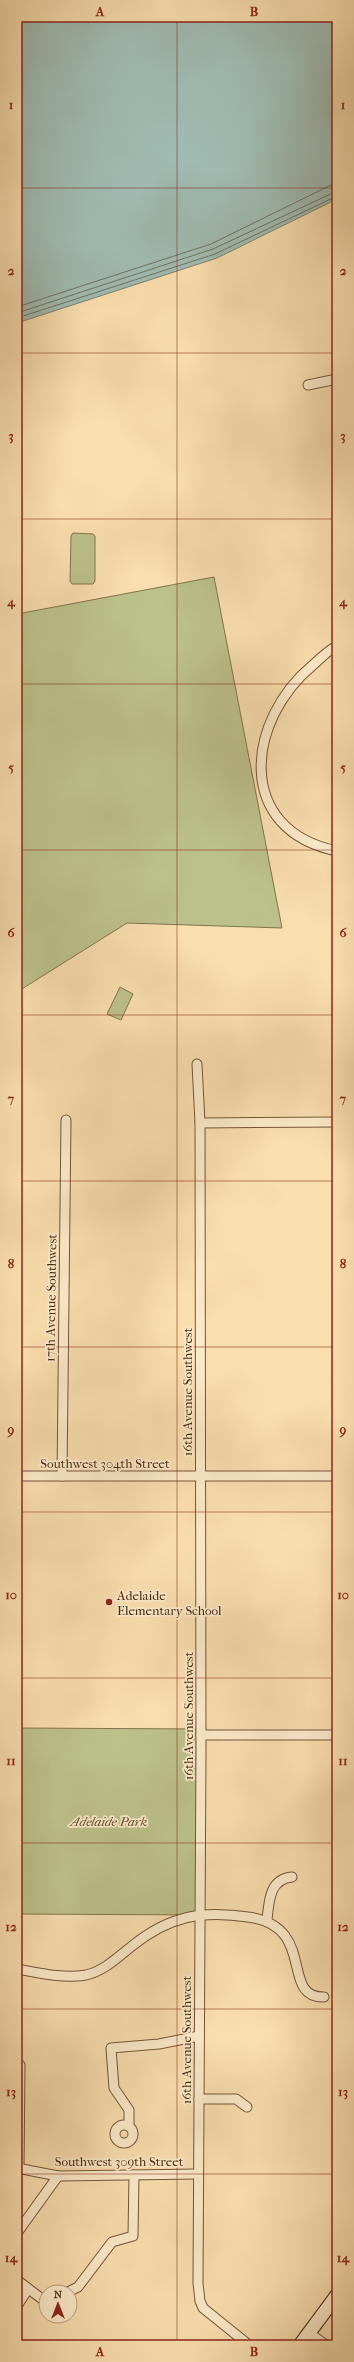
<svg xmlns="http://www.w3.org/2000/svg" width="354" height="2362" font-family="'IM FELL French Canon',serif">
	<rect width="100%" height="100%" fill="#f9deae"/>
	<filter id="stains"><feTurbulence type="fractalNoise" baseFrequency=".005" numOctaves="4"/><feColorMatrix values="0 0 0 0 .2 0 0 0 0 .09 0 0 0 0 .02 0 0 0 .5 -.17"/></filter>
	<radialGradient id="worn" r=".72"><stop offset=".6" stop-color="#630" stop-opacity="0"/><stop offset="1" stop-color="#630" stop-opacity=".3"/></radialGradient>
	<g fill="#bcc18b" stroke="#82744e">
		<polygon points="73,533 93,534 95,536 95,581 93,584 72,584 70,581 71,536"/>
		<polygon points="214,577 282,928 127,923 17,992 17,614"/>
		<polygon points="120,987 133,994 121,1020 107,1014"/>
		<polygon points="17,1728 201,1729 200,1915 17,1914"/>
	</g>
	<polygon fill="#9fbbb2" stroke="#7c8072" points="17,17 337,17 337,199 217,258 17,323"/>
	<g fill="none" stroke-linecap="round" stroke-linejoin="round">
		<g stroke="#737162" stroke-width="1">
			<polyline points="17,307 211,244 329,186 337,185"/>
			<polyline points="17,313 213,249 337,191"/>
			<polyline points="17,318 215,254 337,196"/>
		</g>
		<defs>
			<g id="minor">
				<polyline points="308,385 337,379"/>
				<path d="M 337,646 C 328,650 320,659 313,665 C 246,720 234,830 337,851"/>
				<polyline points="197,1064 200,1123 201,1751 198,2283 200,2301 203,2308 249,2345"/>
				<polyline points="200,1123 337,1122"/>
				<polyline points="17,1476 337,1476"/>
				<polyline points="62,1476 66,1120"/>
				<polyline points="201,1735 337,1735"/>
				<path d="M 267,1920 C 269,1902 269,1879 292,1877"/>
				<path d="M 17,1969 C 39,1973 64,1979 86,1975 C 104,1971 118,1957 132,1946 C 169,1916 202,1910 248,1917 C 318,1926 279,1998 324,1997"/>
				<polyline points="17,2065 20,2065 19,2168"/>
				<polyline points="199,2099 236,2099 247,2107"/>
				<circle cx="124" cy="2134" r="9"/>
				<polyline points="129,2126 129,2110 114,2088 111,2048 159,2044 199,2036"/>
				<polyline points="17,2168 58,2176 198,2174"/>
				<polyline points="17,2233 58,2176"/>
				<polyline points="17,2280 46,2302"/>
				<polyline points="68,2292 78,2287 112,2242 133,2236 134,2175"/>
				<polyline points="17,2306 28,2289"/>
				<polyline points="309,2333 326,2345"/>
			</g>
			<polyline id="secondary" points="300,2345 337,2295"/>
		</defs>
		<use href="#minor" stroke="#745538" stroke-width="11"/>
		<use href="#secondary" stroke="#472711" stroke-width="15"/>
		<use href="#minor" stroke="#fbeaca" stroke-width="9"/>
		<use href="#secondary" stroke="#fbeaca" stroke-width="13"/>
	</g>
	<path fill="none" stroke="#8f2418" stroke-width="1" stroke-opacity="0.55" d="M 177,17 L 177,2345M 17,188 L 337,188M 17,353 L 337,353M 17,519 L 337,519M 17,684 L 337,684M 17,850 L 337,850M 17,1015 L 337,1015M 17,1181 L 337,1181M 17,1347 L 337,1347M 17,1512 L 337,1512M 17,1678 L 337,1678M 17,1843 L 337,1843M 17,2009 L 337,2009M 17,2174 L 337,2174"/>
	<circle fill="#8f2418" stroke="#fbeaca" stroke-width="1.5" cx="109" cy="1602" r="4"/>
	<g text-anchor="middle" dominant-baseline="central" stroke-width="3.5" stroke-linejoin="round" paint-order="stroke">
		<g font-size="13" fill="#472711" stroke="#fbeaca">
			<text transform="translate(51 1298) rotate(-89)">17th Avenue Southwest</text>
			<text transform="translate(187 1392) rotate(-90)">16th Avenue Southwest</text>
			<text x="105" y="1463">Southwest 304th Street</text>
			<text transform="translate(188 1716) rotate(-90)">16th Avenue Southwest</text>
			<text transform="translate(186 2040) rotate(-90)">16th Avenue Southwest</text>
			<text x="119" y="2161">Southwest 309th Street</text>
		</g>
		<g font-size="13" fill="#472711" stroke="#fbeaca" text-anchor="start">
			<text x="117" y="1595">Adelaide<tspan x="117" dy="15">Elementary School</tspan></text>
		</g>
		<g font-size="13" font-style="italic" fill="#644e30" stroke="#fbeaca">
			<text x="109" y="1821">Adelaide Park</text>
		</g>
	</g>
	<rect width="354" height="2362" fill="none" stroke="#f9deae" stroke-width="44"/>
	<g transform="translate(58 2304)"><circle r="19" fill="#fbeaca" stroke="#b39c80"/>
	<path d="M0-3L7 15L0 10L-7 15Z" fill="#8f2418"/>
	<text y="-6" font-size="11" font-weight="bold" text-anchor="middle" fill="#472711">N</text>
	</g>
	<rect x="22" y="22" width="310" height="2318" fill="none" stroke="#8f2418" stroke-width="1.5"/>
	<g font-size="13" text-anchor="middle" font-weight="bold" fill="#8f2418">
		<text x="100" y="16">A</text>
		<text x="254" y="16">B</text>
		<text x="11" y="109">1</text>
		<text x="343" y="109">1</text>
		<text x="11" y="275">2</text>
		<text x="343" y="275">2</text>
		<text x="11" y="440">3</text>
		<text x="343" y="440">3</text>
		<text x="11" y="606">4</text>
		<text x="343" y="606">4</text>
		<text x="11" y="772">5</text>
		<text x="343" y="772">5</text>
		<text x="11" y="937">6</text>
		<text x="343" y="937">6</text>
		<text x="11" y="1103">7</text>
		<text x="343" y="1103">7</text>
		<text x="11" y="1268">8</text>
		<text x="343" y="1268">8</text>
		<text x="11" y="1434">9</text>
		<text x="343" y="1434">9</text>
		<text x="11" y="1599">10</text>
		<text x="343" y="1599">10</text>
		<text x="11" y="1765">11</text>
		<text x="343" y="1765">11</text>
		<text x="11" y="1931">12</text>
		<text x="343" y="1931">12</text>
		<text x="11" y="2096">13</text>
		<text x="343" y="2096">13</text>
		<text x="11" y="2262">14</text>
		<text x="343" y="2262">14</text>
		<text x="100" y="2356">A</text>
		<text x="254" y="2356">B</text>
	</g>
	<rect width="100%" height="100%" filter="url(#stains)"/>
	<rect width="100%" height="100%" fill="url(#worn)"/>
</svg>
